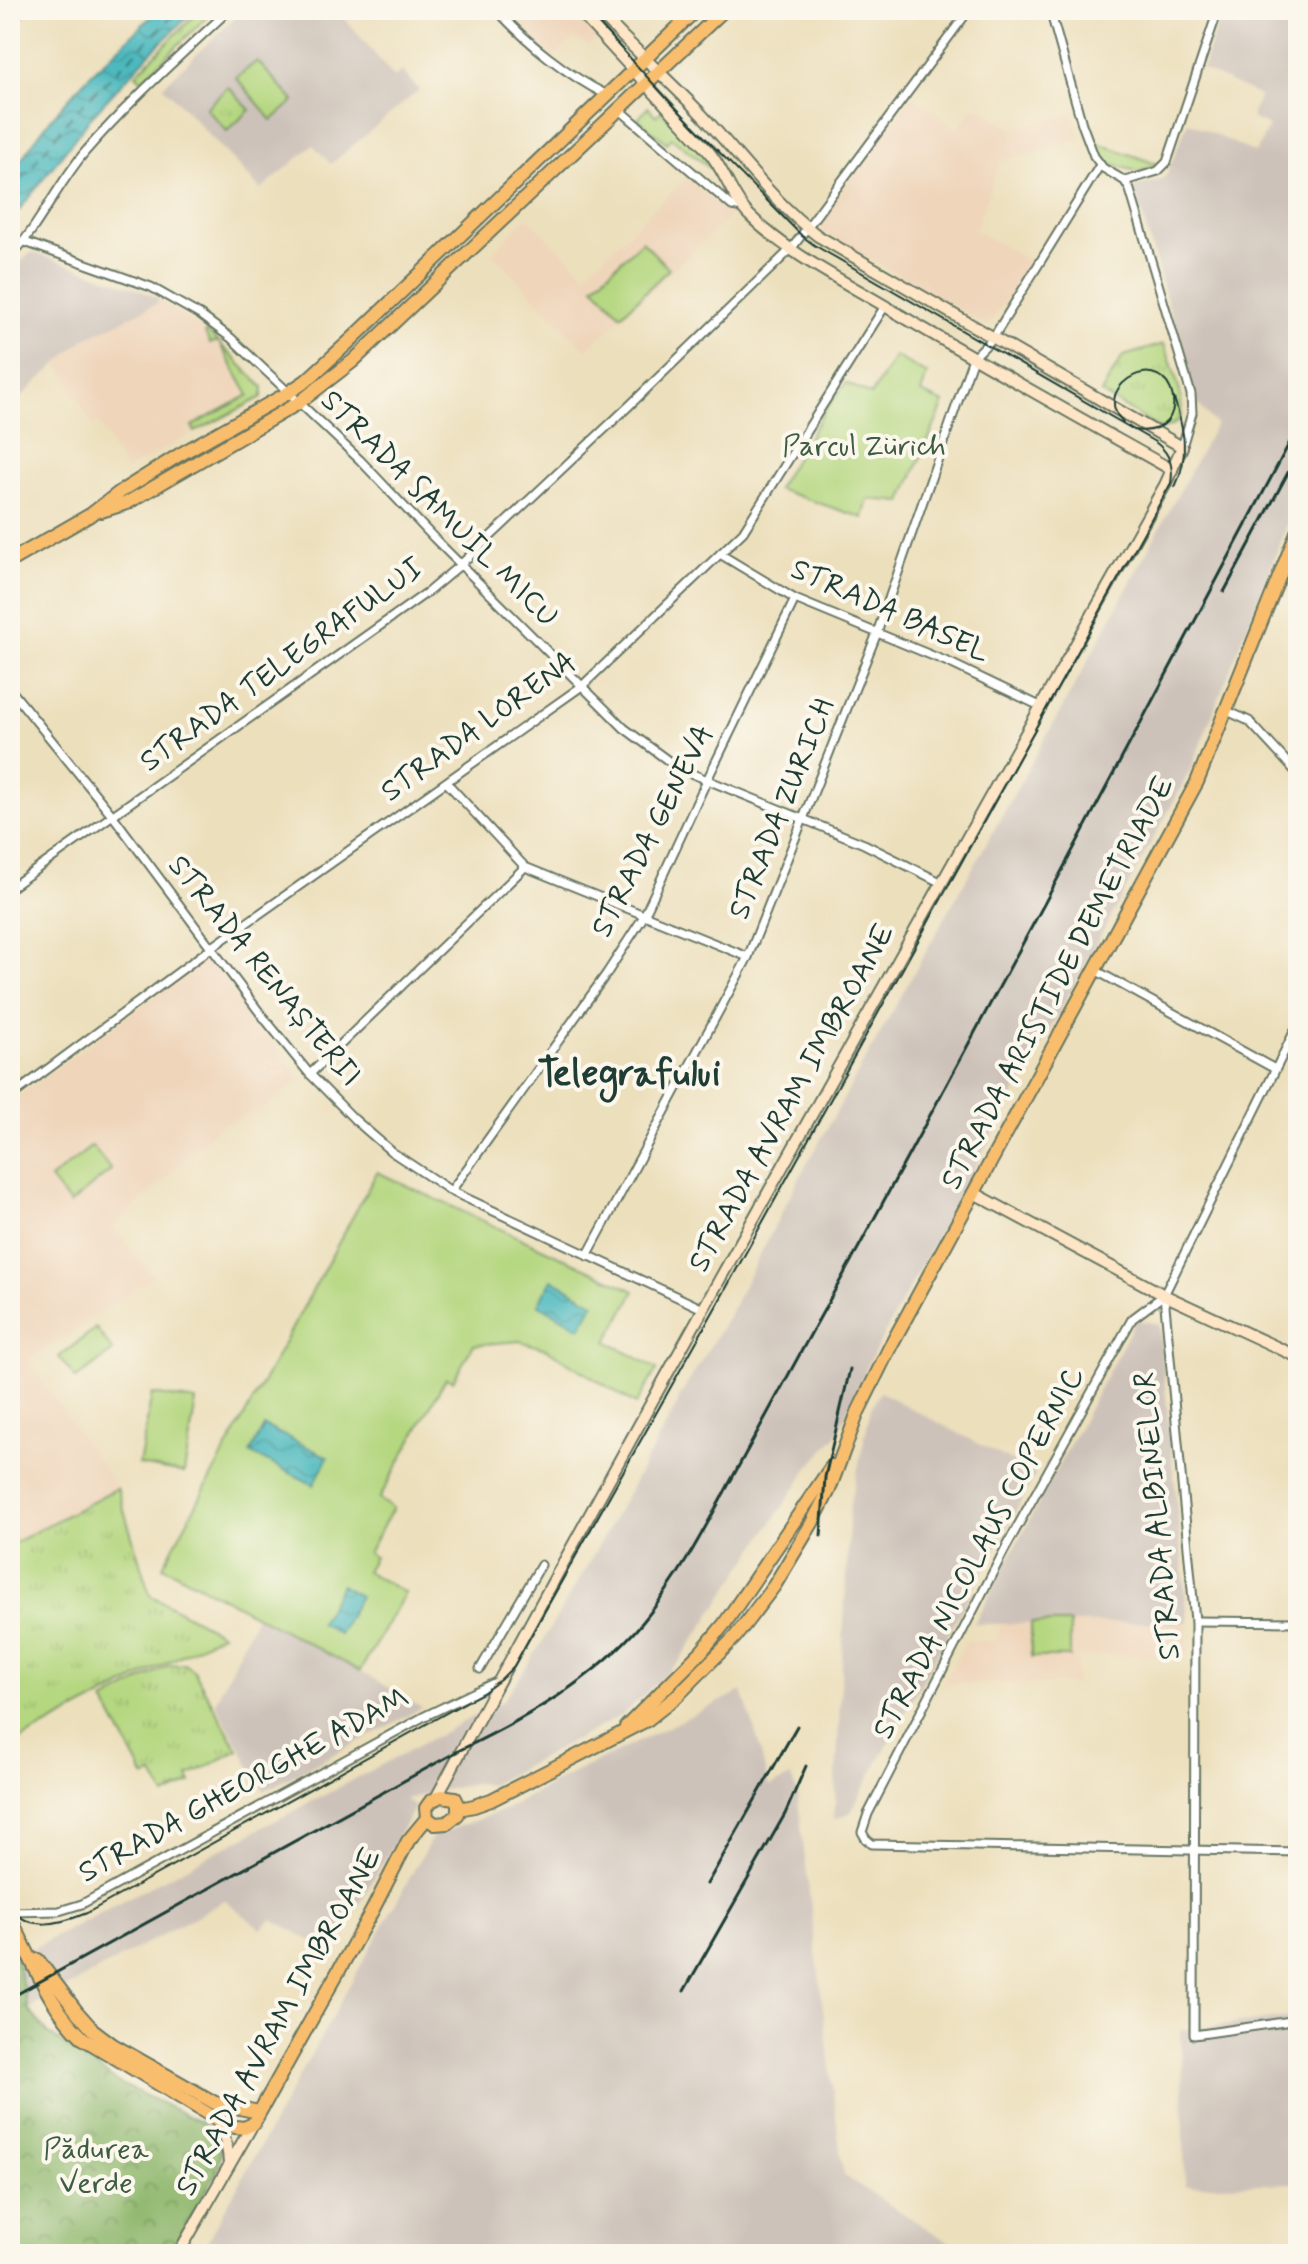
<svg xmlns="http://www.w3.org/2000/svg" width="1308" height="2264" font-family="Mynerve,sans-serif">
	<defs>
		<pattern id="grass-tufts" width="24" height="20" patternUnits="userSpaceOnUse" patternTransform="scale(2)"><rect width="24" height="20" fill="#b5d780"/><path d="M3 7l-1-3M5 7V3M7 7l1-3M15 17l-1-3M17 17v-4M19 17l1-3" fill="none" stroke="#9bb96f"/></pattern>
		<pattern id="forest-crowns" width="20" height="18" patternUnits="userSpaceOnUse" patternTransform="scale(2)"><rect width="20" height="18" fill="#90b86e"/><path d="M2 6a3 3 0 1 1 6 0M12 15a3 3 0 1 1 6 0" fill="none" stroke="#75975b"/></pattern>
		<pattern id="water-waves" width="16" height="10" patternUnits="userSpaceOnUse" patternTransform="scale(2)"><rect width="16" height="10" fill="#47b7bd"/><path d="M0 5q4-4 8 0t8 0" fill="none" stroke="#3b969a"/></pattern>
	</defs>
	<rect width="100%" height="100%" fill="#fbf7ec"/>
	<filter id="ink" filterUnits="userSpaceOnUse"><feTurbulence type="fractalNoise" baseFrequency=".0125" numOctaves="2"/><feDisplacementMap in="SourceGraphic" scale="16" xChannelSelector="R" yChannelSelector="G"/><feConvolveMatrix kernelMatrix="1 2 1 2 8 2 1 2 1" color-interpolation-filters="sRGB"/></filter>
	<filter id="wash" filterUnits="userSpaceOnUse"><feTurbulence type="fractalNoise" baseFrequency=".006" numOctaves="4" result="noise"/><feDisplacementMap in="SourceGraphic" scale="32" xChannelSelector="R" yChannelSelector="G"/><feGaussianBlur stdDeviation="1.8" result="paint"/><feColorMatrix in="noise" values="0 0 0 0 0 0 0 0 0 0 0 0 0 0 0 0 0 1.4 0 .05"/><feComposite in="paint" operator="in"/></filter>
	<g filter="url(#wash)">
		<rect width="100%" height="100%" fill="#ecdfbc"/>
		<g fill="#efd6bb">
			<polygon points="501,10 574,10 598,37 589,45 574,38 553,57"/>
			<polygon points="912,96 957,129 973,107 984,109 1013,129 1073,113 1080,139 1000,162 975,230 1031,262 988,326 815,227"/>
			<polygon points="686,179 732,214 586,350 492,253 527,217 585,274"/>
			<polygon points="159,299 218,340 263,387 262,397 125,470 99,423 93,426 58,364 84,339 155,304"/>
			<polygon points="210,956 300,1080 261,1110 220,1126 113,1227 154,1276 28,1361 117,1488 10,1545 10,1102"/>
			<polygon points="1188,1622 1188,1656 1077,1656 1076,1684 944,1683 966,1641 997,1641 1001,1623"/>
		</g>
		<g fill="#cdc2b9">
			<polygon points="243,10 338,10 394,77 402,71 419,90 331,164 313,145 261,190 163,86"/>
			<polygon points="1222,10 1298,10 1298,498 1190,771 869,1362 838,1433 807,1470 679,1662 622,1715 490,1785 475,1783 405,1799 415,1807 331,1952 272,1919 261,1929 225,1900 28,2009 16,1957 503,1701 530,1662 589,1563 677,1405 679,1398 726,1320 802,1173 1075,685 1216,424 1197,403 1194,393 1134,187 1160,180 1166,176 1188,122 1255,153 1269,126 1251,118 1260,96 1202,69"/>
			<polygon points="32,252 138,289 159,299 156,304 84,339 10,407 10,271"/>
			<polygon points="1136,1320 1159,1324 1188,1622 974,1624"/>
			<polygon points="880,1392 1036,1474 850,1813 834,1819 850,1505 871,1408"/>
			<polygon points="256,1616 360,1671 422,1708 264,1791 215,1703"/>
			<polygon points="742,1691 757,1737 769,1787 791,1777 797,1792 843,2175 967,2254 200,2254 433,1836 506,1809 561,1779"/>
			<polygon points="1298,2016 1298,2183 1185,2186 1181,2030"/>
		</g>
		<g fill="url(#grass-tufts)" stroke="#6a8a5a" stroke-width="2">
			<polygon points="200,10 214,10 142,80 136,74"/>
			<polygon points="228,87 250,110 227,131 206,108"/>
			<polygon points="648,107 656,116 661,111 670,120 674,118 709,155 723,178 672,138 667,143 638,119"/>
			<polygon points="207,331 263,387 262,397 195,432 192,426 249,395 218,341 210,344 205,333"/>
			<path d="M 1164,344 C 1170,362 1193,411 1174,424 C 1172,425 1163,428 1161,429 L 1101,393 L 1123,356 Z"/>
			<polygon points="117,1488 150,1595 222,1634 10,1745 10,1545"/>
			<polygon points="185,1664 194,1671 238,1750 189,1776 191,1783 165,1796 153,1775 145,1778 104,1701 169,1665"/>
		</g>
		<polygon fill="url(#forest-crowns)" stroke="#587a51" stroke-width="2" points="10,1947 16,1957 28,2009 48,2033 119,2083 217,2130 222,2143 218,2170 169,2254 10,2254"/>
		<g fill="#b5d780" stroke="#6a8a5a" stroke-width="2">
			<polygon points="257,61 294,101 272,120 236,78"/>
			<path d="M 1092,141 L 1157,164 L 1139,172 C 1117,165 1100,165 1092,141 Z"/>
			<polygon points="642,241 669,269 621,315 594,286"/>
			<polygon points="895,356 927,374 921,393 944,403 902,502 868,499 863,518 777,489 824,412 846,383 871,395"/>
			<polygon points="92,1146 111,1170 70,1204 50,1179"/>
			<polygon points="377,1172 635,1291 607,1341 657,1369 636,1404 546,1349 520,1341 473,1345 453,1381 446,1378 379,1499 393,1508 368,1553 374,1557 366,1571 405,1593 360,1671 163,1566"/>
			<polygon points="96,1328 113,1351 76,1379 59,1357"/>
			<polygon points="152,1394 196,1401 184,1473 139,1465"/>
			<rect x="1031" y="1623" width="39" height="34"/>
		</g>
		<g fill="url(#water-waves)" stroke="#337a78" stroke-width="2">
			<polygon points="158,10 195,10 152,51 92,116 10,222 10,176 32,144 50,120 86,79"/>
			<polygon points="552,1279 594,1303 580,1328 538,1304"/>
			<polygon points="264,1426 328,1457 314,1485 250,1453"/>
			<polygon points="341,1585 360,1596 339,1634 320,1623"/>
		</g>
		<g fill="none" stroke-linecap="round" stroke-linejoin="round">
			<polyline stroke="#2b625d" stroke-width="2" stroke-dasharray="10 8" stroke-linecap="butt" points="10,194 74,113 179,10"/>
		</g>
	</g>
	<g filter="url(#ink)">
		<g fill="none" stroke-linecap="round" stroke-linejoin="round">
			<defs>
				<g id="street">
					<path d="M 497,10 C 527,43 567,75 607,95"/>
					<polyline points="1050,10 1082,124 1094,156 1103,168 1125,181 1158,171 1167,162 1218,10"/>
					<polyline points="10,22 21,10"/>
					<polyline points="619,109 732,206 743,208"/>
					<polyline points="1125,181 1130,190 1191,394 1192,413 1182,447"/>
					<polyline points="25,242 151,287 200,315 231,338 360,460 434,538 624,728 678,768 864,844 942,883"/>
					<path d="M 10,257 C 39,227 57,185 85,152 C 129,101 180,56 229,10"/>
					<polyline points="720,554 795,599 950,663 1042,707"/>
					<polyline points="10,689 113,816 260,1013 308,1072 354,1119 392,1152 451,1191 703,1309"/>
					<polyline points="1225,710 1249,721 1298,774"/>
					<polyline points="447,783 525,867 748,957"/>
					<polyline points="10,888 429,591 460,565 630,405 792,248 969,10"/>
					<polyline points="1095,970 1275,1069"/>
					<polyline points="1298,1024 1164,1295 1195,1621 1194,2035 1298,2020"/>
					<polyline points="310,1074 525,867"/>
					<polyline points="10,1097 211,948 582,686 743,532 885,306"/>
					<polyline points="451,1191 607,973 644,916 707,780 795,599"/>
					<polyline points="587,1256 748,957 877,633 973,358 993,338 1100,165"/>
					<polyline points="1164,1295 1132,1319 1005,1549 868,1814 862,1832 866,1839 872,1844 1298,1852"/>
					<polyline points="1195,1621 1298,1622"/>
					<polyline points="480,1669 541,1565"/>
					<polyline points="10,1912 59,1911 82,1904 423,1717 498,1681"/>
				</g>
				<g id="secondary">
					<path d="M 578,10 L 709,152 C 725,171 731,196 748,214 C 788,254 842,280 890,309 C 983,364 1078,417 1172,470"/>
					<polyline points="974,1193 1164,1295 1298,1357"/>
					<path d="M 436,1798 C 672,1357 921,922 1165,485 L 1182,447 L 818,236 C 773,202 740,156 702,115 C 668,79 631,47 597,10"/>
					<path d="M 217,2120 C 224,2134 229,2149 229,2165"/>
					<polyline points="178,2254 253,2124"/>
				</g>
				<g id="primary">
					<polyline points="101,511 127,503 300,402 353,361 724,10"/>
					<polyline points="10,561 90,515 120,492 179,455 288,393 306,381 351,340 696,10"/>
					<polyline points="626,1727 701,1652 725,1623 832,1466"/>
					<polygon points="441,1796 455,1798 458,1804 458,1814 447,1823 435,1824 427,1818 426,1808 431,1801"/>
					<polyline points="459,1809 474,1806 491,1800 647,1720 676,1697 735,1637 774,1586 812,1523 829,1490 858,1412 890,1347 1197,782 1298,530"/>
					<path d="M 10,1918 C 33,1960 48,2006 84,2039 L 228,2126 L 244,2128 L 253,2124 L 372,1911 L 408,1841 L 427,1818"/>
					<polyline points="38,1960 77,2012 93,2030 113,2045 215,2103 259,2112"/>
				</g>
			</defs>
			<use href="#street" stroke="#677664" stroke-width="11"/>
			<use href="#secondary" stroke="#677664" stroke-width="14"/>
			<use href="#primary" stroke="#677664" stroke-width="16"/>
			<use href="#street" stroke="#fff" stroke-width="7"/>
			<use href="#secondary" stroke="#fde5c5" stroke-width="10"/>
			<use href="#primary" stroke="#f9be6d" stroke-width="12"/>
			<g stroke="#1f3d34" stroke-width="2">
				<path d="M 1174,398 C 1184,430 1190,456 1175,487"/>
				<path d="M 1123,422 C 1117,416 1113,409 1114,400 C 1115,391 1121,384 1128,379 C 1175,348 1198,439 1134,430"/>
				<path d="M 10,1905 C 26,1934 62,1923 87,1913 L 484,1692 L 500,1680 L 514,1666 L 718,1303 L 1171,483 C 1174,466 1169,452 1155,442 L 814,245 L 802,236 L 669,101 L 586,10"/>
			</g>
			<g stroke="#1f3d34" stroke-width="3">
				<polyline points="1224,592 1298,454"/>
				<polyline points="821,1536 825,1477 850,1369"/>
				<polyline points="707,1884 797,1726"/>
				<polyline points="684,1991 785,1814 806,1766"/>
				<path d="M 10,1998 L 460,1750 C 525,1719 595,1679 642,1623 C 683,1574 711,1516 742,1460 C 781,1388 821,1315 861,1243 C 1009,972 1153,700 1298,427"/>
			</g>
		</g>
	</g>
	<g text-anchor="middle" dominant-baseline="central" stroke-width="8" stroke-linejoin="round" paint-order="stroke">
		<g font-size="30" fill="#3d5c43" stroke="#fbf7ec">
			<text x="864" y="446">Parcul Zürich</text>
			<text x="96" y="2149">Pădurea<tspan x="96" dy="34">Verde</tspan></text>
		</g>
		<g font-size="30" fill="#1f3d34" stroke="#fbf7ec">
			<text transform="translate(439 509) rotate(45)">STRADA SAMUIL MICU</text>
			<text transform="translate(890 611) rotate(24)">STRADA BASEL</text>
			<text transform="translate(282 665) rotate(-36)">STRADA TELEGRAFULUI</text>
			<text transform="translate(479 727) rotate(-36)">STRADA LORENA</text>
			<text transform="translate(782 809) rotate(-68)">STRADA ZURICH</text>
			<text transform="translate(653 831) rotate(-63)">STRADA GENEVA</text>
			<text transform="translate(264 971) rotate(51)">STRADA RENAȘTERII</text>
			<text transform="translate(1058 983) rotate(-62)">STRADA ARISTIDE DEMETRIADE</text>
			<text transform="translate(792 1098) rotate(-61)">STRADA AVRAM IMBROANE</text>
			<text transform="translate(1158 1516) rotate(-95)">STRADA ALBINELOR</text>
			<text transform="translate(979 1553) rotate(-62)">STRADA NICOLAUS COPERNIC</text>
			<text transform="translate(244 1785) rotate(-29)">STRADA GHEORGHE ADAM</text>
			<text transform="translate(279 2022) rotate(-61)">STRADA AVRAM IMBROANE</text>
		</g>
		<g font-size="38" font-weight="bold" fill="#1f3d34" stroke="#fbf7ec">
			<text x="629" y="1074">Telegrafului</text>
		</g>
	</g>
	<rect width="1308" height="2264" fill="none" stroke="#fbf7ec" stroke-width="40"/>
</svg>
